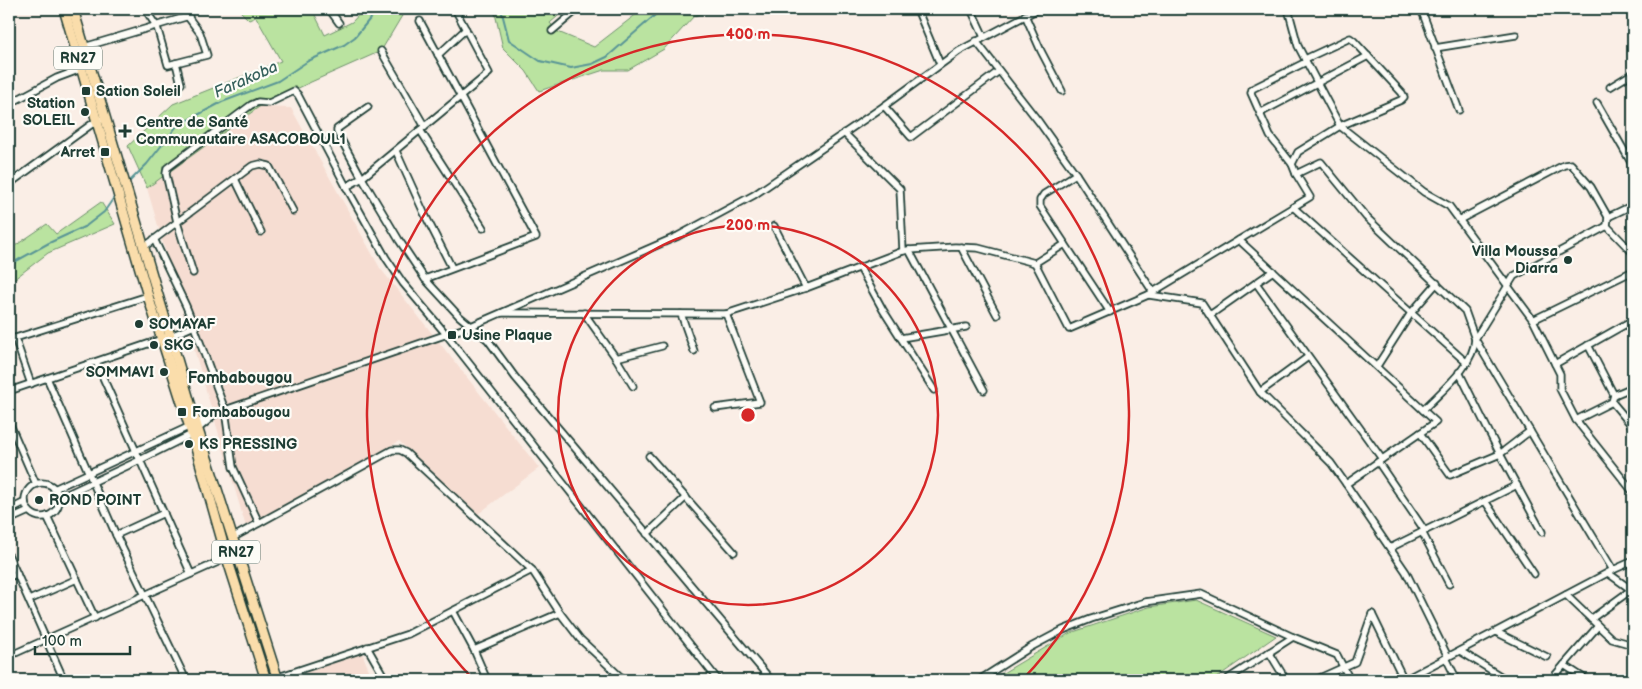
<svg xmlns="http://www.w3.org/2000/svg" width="1642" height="689" font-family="'Balsamiq Sans',sans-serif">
	<rect width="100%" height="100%" fill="#faeee6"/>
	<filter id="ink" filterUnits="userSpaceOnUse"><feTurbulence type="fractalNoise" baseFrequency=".02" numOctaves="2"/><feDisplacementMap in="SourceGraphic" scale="10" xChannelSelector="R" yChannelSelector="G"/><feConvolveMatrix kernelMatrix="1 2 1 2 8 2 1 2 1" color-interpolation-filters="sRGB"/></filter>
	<g filter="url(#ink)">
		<g fill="#f6ddd2">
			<polygon points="259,107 291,108 380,268 539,468 478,514 399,441 248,534 147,188"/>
			<polygon points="362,653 373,680 288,679"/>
		</g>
		<g fill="#bae3a0" stroke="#6c906a">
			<polygon points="238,9 312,9 325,35 352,22 364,9 406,9 381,51 311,82 259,107 147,188 128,146 173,104 281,61 256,17 249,20"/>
			<polygon points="494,9 566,9 550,23 558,32 594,47 643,9 717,9 694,16 664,49 628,70 604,70 539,91 526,71 503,48"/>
			<polygon points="101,202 115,224 48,253 9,283 9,250 47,224 56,234"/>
			<polygon points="1196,600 1276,636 1213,680 991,680 1070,633 1149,607"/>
		</g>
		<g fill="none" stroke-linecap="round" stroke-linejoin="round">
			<g stroke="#599596" stroke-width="2">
				<polyline points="501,9 509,40 540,61 571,68 592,64 607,57 662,9"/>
				<polyline points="129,182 147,164 177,126 222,102 278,81 308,61 344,45 355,37 378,9"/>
				<polyline points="9,265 49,243 86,226 104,212 115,196"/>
			</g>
			<defs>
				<g id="street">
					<polyline points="145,9 157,27 168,65 207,55 200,33 182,9"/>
					<polyline points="329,9 339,23"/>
					<polyline points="917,9 940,64"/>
					<polyline points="971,9 984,37"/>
					<polyline points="1288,9 1298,46 1340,126 1424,192 1449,206 1533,320 1560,374 1560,389 1576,420 1633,492"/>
					<polyline points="1422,9 1423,14 1459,110"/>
					<polyline points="1025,15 1041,51 1062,91"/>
					<polyline points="420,21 536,237 425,279"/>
					<polyline points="552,31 578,9"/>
					<polyline points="976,41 1039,122 1076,174 1153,292"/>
					<polyline points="84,47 189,16"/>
					<polyline points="1435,48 1516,35"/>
					<polyline points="381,51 425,127"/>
					<polyline points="438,55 466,29"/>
					<polyline points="176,63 181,84"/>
					<polyline points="1610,87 1633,73"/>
					<polyline points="1597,103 1633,166"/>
					<polyline points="9,104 57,78 81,69"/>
					<polyline points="884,106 911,137 999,71"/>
					<polyline points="368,107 337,129 337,132 362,178 399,240 425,279 459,316 488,340 515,377 771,680"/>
					<polyline points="1260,113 1368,56"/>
					<polyline points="420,130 483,228"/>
					<polyline points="844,133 900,189 903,251"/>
					<polyline points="396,151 424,213 452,268"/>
					<polyline points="1292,164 1270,136 1251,93 1252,89 1306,62"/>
					<polyline points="9,172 14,180"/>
					<polyline points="1076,174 1044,194 1040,200 1040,206 1110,312"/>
					<polyline points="1296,174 1321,162 1366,217 1465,311 1475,339 1613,570 1633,561"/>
					<polyline points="235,179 261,232"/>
					<polyline points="9,184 96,121 105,118"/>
					<polyline points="346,187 362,178 489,73 455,9"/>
					<polyline points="1293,207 1467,363"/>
					<polyline points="1608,217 1633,205"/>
					<polyline points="1459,220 1564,165 1571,164 1591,187 1608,217 1607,226 1633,253"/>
					<polyline points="774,226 806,288"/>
					<polyline points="154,239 186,306 194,326"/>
					<polyline points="1239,240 1436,422 1346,484"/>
					<polyline points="144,247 252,166 260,164 269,166 293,211"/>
					<polyline points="961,247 997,315"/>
					<polyline points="909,250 984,390"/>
					<polyline points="1035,263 1065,244"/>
					<polyline points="860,268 883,310 934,390"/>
					<polyline points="193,273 177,222 166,174 167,168 251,105 258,102 269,103 294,91 298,95 349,192 386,258 403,283 446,334 718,680"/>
					<polyline points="1256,283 1382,459"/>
					<polyline points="1149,295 1202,303 1260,392 1331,463 1346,484 1406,572 1448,657"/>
					<polyline points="502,313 726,314 806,288 903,251 909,250 955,247 978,248 1035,263 1069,329 1148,295 1310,197 1296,174 1292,164 1298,152 1340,126 1401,100 1404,97 1402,93 1354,41 1350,38 1305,59"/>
					<polyline points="584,313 616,358 633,386"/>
					<polyline points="681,314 694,351"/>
					<polyline points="1210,315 1273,271"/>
					<polyline points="1533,320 1633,271"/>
					<polyline points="15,338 31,384"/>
					<polyline points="901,338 966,327"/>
					<polyline points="9,340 148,296"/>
					<polyline points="616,358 662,346"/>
					<polyline points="96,362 191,574"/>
					<polyline points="1555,364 1633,320"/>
					<polyline points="1377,366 1411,313 1437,283"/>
					<polyline points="1459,372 1500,454 1542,532"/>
					<polyline points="47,378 116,535 186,680"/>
					<polyline points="9,391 171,336 194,326 225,410 233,467 259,523"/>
					<polyline points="1260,392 1308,357"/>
					<polyline points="1614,395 1633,387"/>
					<polyline points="1612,402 1633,427"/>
					<polyline points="715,408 760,402 726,314"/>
					<path d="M 1423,410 C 1441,391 1474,366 1475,339 L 1514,276 L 1607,226"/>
					<polyline points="1576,420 1612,402 1614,395 1588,345"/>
					<polyline points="9,422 36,484"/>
					<polyline points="1420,433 1450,475 1500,454 1530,431"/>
					<polyline points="649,456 734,552"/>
					<polyline points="1378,462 1425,531"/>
					<circle cx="42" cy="500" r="17"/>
					<polyline points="54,489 225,410 471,326 678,236 754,195 884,106 959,51 1038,9"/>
					<polyline points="59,500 65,495 140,460 192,434 210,419"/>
					<polyline points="1485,501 1534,574"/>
					<polyline points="9,510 25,502"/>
					<polyline points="47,516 95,618"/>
					<polyline points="9,520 29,511"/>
					<polyline points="1422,532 1449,584"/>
					<polyline points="647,534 686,497"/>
					<polyline points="116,535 164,513"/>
					<polyline points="232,538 392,450 400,450 406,453 532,570 560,613 580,639 624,680"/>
					<polyline points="1390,548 1517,485"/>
					<polyline points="9,556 64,680"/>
					<polyline points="1608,573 1633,591"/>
					<polyline points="9,577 17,574"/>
					<polyline points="1566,595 1612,639 1633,645"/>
					<polyline points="29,600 77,579"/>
					<polyline points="453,611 474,650 487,680"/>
					<polyline points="1372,614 1404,680"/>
					<polyline points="1591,619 1631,590"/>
					<polyline points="1496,632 1547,657"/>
					<polyline points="367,647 386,680"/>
					<polyline points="474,650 560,613"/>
					<polyline points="1460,651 1507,680"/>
					<polyline points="1269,652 1286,680"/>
					<polyline points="9,656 227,558"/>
					<polyline points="1446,658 1457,680"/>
					<polyline points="1564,665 1587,680"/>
					<polyline points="269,680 408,634 532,570"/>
					<polyline points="979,680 1031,647 1063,630 1091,619 1145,602 1201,594 1293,637 1337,655 1350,680"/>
					<polyline points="1231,680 1229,678 1293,637"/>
					<polyline points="1315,680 1355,662 1372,614"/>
					<polyline points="1404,680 1613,570"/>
					<polyline points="1551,680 1598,626"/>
				</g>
				<g id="primary">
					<polyline points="64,9 148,296 192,434 227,558 266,680"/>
					<polyline points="73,9 198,430 278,680"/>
				</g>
			</defs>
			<use href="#street" stroke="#1f3d34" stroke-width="9"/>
			<use href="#primary" stroke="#1f3d34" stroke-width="12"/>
			<use href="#street" stroke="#fdfcf7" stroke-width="5.5"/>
			<use href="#primary" stroke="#faddab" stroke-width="9"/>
		</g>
	</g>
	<g fill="none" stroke="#d62828" stroke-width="2.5">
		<circle cx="748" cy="415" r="190"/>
		<path d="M474 680A381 381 0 1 1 1022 680"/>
	</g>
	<g fill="#1f3d34" stroke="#fdfcf7" stroke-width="2">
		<rect x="81" y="86" width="10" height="10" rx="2.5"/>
		<circle cx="85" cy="112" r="5"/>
		<path d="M122.5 123.5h5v5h5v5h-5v5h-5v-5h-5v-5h5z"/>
		<rect x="100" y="147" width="10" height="10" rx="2.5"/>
		<circle cx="1568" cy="260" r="5"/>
		<circle cx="139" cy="324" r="5"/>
		<rect x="447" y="330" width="10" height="10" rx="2.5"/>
		<circle cx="154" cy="345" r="5"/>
		<circle cx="164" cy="372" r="5"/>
		<rect x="177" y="407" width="10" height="10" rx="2.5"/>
		<circle cx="189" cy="444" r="5"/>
		<circle cx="39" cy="500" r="5"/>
	</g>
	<g text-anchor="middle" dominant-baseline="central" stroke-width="4.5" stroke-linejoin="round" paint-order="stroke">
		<g fill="#fdfcf7" stroke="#62766e" stroke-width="1">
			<rect x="54" y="46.5" width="48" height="23" rx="4"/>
			<rect x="212" y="540.5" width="48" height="23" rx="4"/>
		</g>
		<g font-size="14" font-weight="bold" fill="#1f3d34">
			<text x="78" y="58">RN27</text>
			<text x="236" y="552">RN27</text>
		</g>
		<g font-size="15" font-weight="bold" fill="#1f3d34" stroke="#fdfcf7" text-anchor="start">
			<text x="96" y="91">Sation Soleil</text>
			<text x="75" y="103" text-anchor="end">Station<tspan x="75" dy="17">SOLEIL</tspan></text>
			<text x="136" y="122">Centre de Santé<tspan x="136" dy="17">Communautaire ASACOBOUL1</tspan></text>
			<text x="95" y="152" text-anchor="end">Arret</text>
			<text x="1558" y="251" text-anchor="end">Villa Moussa<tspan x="1558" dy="17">Diarra</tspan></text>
			<text x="149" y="324">SOMAYAF</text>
			<text x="462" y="335">Usine Plaque</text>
			<text x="164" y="345">SKG</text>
			<text x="154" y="372" text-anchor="end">SOMMAVI</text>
			<text x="192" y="412">Fombabougou</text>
			<text x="199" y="444">KS PRESSING</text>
			<text x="49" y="500">ROND POINT</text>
		</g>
		<g font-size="16" font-style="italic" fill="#37625d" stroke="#fdfcf7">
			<text transform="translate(246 80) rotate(-24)">Farakoba</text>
		</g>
		<g font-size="16" font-weight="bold" fill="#1f3d34" stroke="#fdfcf7">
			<text x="240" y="378">Fombabougou</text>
		</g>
	</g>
	<circle cx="748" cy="415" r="8" fill="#d62828" stroke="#fdfcf7" stroke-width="2.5"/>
	<g font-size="15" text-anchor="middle" font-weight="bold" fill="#d62828" stroke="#fdfcf7" stroke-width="4.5" stroke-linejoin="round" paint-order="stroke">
		<text x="748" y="39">400 m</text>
		<text x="748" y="230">200 m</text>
	</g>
	<rect width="1642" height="689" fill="none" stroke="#fdfcf7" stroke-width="30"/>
	<rect x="15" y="15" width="1612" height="659" fill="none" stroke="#1f3d34" stroke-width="2" filter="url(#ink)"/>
	<path d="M35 646v8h95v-8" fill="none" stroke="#1f3d34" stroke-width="2.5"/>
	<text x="42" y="646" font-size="15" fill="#1f3d34" stroke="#fdfcf7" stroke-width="4" paint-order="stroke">100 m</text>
</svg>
